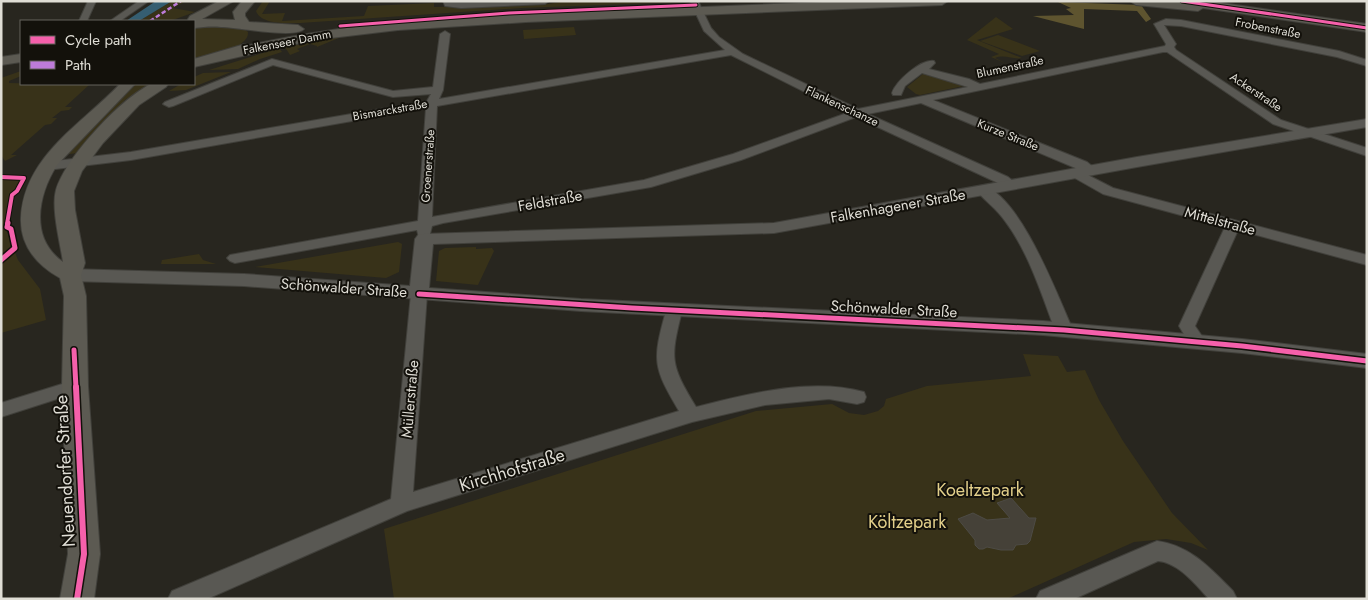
<svg xmlns="http://www.w3.org/2000/svg" width="1368" height="600" font-family="Jost,sans-serif">
	<rect width="100%" height="100%" fill="#28261f"/>
	<g fill="#383219">
		<polygon points="172,1 186,1 173,8 195,12 170,21 139,21"/>
		<path d="M 263,1 L 270,1 L 262,14 L 285,13 L 282,21 L 364,16 L 368,6 L 434,3 L 434,7 L 548,4 L 566,1 L 684,2 L 522,8 L 300,23 C 288,23 261,25 256,11 Z"/>
		<path d="M 996,17 L 1013,29 L 977,40 L 1022,58 C 1013,60 1005,54 995,58 L 1007,64 L 991,57 L 999,54 L 967,40 Z"/>
		<path d="M 205,25 L 243,28 L 248,32 C 250,48 206,58 194,60 L 194,26 Z"/>
		<polygon points="574,27 576,35 524,39 523,30"/>
		<polygon points="998,35 1040,51 1022,56 980,41"/>
		<polygon points="341,37 317,47 317,46 310,44 297,49 300,51 290,55 285,47"/>
		<polygon points="279,48 282,52 260,59 238,69 209,70"/>
		<polygon points="21,71 21,76 9,81 9,83 89,85 65,107 72,107 69,110 61,111 52,118 57,118 51,124 45,125 11,155 17,155 5,161 1,155 1,78"/>
		<polygon points="231,72 186,90 169,91 181,84 194,84 194,77 203,73"/>
		<polygon points="926,73 965,84 964,86 920,95 916,94 907,87 923,74"/>
		<polygon points="135,84 150,84 125,100 77,153 63,155"/>
		<polygon points="11,177 21,179 15,191 9,195 4,224 18,260 40,289 46,320 1,333 1,178"/>
		<polygon points="398,242 402,244 399,272 386,278 255,267"/>
		<polygon points="476,247 476,249 492,248 494,251 478,285 436,281 439,251 445,248"/>
		<polygon points="199,254 203,260 216,264 161,264 162,260"/>
		<polygon points="1023,354 1058,356 1067,372 1085,370 1099,400 1123,441 1172,513 1208,550 1191,543 1166,539 1134,542 1007,599 394,599 384,529 756,411 832,404 849,413 864,415 878,411 884,406 886,399 927,386 1031,376"/>
	</g>
	<polygon fill="#5e542f" points="1058,2 1141,5 1151,19 1146,22 1137,11 1084,9 1084,29 1033,16 1074,15 1066,9 1071,8"/>
	<polygon fill="#355e71" points="156,1 172,1 139,21 126,21"/>
	<polygon fill="#454138" stroke="#4d4b45" points="1011,498 1029,518 1036,518 1030,541 1027,544 1016,545 1013,550 1001,550 987,547 983,549 979,549 975,545 975,540 958,519 973,513 987,520 1010,518 997,503"/>
	<g fill="none" stroke-linecap="round" stroke-linejoin="round">
		<defs>
			<g id="minor">
				<polygon points="88,1 96,1 87,21 79,21"/>
				<polygon points="139,1 149,1 120,21 110,21"/>
				<polygon points="443,1 549,1 545,4 461,8 445,6"/>
				<path d="M 690,1 L 698,1 L 711,28 L 719,37 L 743,54 L 858,109 L 968,87 L 922,73 L 905,86 L 901,95 L 893,95 L 892,93 C 896,81 921,59 934,61 L 935,63 L 929,69 L 969,79 L 980,84 L 1165,46 L 1166,44 L 1154,24 L 1166,19 L 1181,20 L 1339,51 L 1367,60 L 1367,66 L 1337,57 L 1181,26 L 1164,25 L 1176,44 L 1174,47 L 1176,50 L 1281,120 L 1367,148 L 1367,156 L 1273,124 L 1167,52 L 1163,52 L 933,100 L 1087,162 L 1098,171 L 1092,175 L 921,103 L 868,114 L 1008,177 L 1018,185 L 1011,189 L 856,117 L 741,160 L 651,187 L 443,223 L 432,226 L 429,238 L 419,238 L 417,230 L 235,263 L 230,261 L 227,258 L 230,255 L 418,221 L 426,108 L 131,160 L 47,170 L 41,166 L 47,162 L 131,152 L 427,101 L 431,94 L 393,97 L 273,65 L 173,106 L 169,107 L 163,104 L 165,102 L 272,59 L 393,91 L 433,87 L 440,34 L 445,31 L 450,34 L 443,90 L 439,99 L 725,50 L 704,31 ZM 731,55 L 847,113 L 733,154 L 644,180 L 432,217 L 437,106 Z"/>
				<polygon points="1078,170 1113,188 1367,255 1367,265 1238,230 1195,326 1206,342 1203,346 1197,348 1191,346 1179,326 1225,227 1103,194 1073,177 1072,174"/>
				<path d="M 983,186 C 1020,195 1058,297 1073,330 L 1070,334 L 1064,335 L 1058,334 L 1055,330 C 1041,293 1029,253 1005,221 C 997,209 985,201 976,190 Z"/>
				<path d="M 419,289 L 425,291 L 427,294 L 413,492 L 679,411 C 653,367 652,361 666,311 L 668,307 L 674,306 L 680,307 L 682,311 C 670,359 670,364 696,407 C 748,394 811,377 864,392 L 866,397 L 864,402 L 857,404 L 829,399 L 765,405 L 692,422 L 407,511 L 207,599 L 168,599 L 172,591 L 391,499 L 411,294 L 413,291 Z"/>
				<polygon points="75,380 82,381 84,386 82,391 1,417 1,403"/>
				<path d="M 1157,541 C 1190,545 1211,569 1233,591 L 1237,599 L 1209,599 C 1195,584 1179,563 1158,561 L 1074,599 L 1036,599 L 1040,591 Z"/>
			</g>
			<polygon id="tertiary" points="1367,119 1367,127 1137,167 774,233 433,244 429,288 581,299 1043,321 1242,339 1367,354 1367,368 1242,353 1043,335 581,311 244,286 70,281 63,279 60,275 63,271 70,269 244,274 410,286 415,239 418,235 424,234 774,223 1137,157"/>
			<g id="secondary">
				<path d="M 219,1 L 234,1 L 202,19 L 235,20 L 233,12 L 242,1 L 255,1 L 245,13 L 245,16 L 249,22 L 298,25 L 304,29 C 296,39 236,27 221,27 C 212,26 203,27 194,28 L 194,21 L 189,21 L 188,19 L 190,16 Z"/>
				<path d="M 847,1 L 948,1 L 942,5 L 526,22 L 398,30 L 314,40 L 194,67 L 194,59 L 245,44 L 250,45 C 350,22 453,17 555,13 C 653,9 750,5 847,1 Z"/>
				<polygon points="1130,1 1208,1 1367,24 1367,32 1203,8 1198,11 1136,5"/>
				<polygon points="21,54 21,62 1,65 1,57"/>
				<path d="M 120,84 L 135,84 L 57,165 C 38,195 29,238 63,262 C 60,242 51,208 56,190 C 66,157 119,101 149,85 C 155,82 162,84 168,84 L 166,87 L 139,105 L 103,143 L 82,171 L 74,191 L 75,210 L 85,263 L 81,275 L 86,296 L 88,386 L 100,554 L 94,599 L 60,599 L 68,554 L 62,386 L 64,296 L 60,278 C 37,265 20,246 21,218 C 24,156 82,124 120,84 Z"/>
			</g>
		</defs>
		<use href="#minor" stroke="#41403b" stroke-width="2"/>
		<use href="#tertiary" stroke="#41403b" stroke-width="2"/>
		<use href="#secondary" stroke="#41403b" stroke-width="2"/>
		<use href="#minor" fill="#595853" fill-rule="evenodd"/>
		<use href="#tertiary" fill="#595853" fill-rule="evenodd"/>
		<use href="#secondary" fill="#5c5a52" fill-rule="evenodd"/>
		<polyline stroke="#bd7bd9" stroke-width="2.5" stroke-dasharray="4.5 2.5" stroke-linecap="butt" points="150,21 181,1"/>
		<defs>
			<g id="cycleway-far3">
				<polyline points="1182,1 1367,28"/>
				<polyline points="340,26 509,13 696,5"/>
			</g>
			<polyline id="cycleway-far2" points="1,177 24,178 17,191 12,195 7,224"/>
			<g id="cycleway-far1">
				<polyline points="1,260 15,248 11,229 7,227 8,223"/>
				<polyline points="419,294 632,308 1064,330 1242,346 1367,361"/>
				<polyline points="74,350 76,388"/>
			</g>
			<polyline id="cycleway" points="76,387 84,554 77,599"/>
		</defs>
		<use href="#cycleway-far3" stroke="#13110b" stroke-width="5"/>
		<use href="#cycleway-far2" stroke="#13110b" stroke-width="6"/>
		<use href="#cycleway-far1" stroke="#13110b" stroke-width="8"/>
		<use href="#cycleway" stroke="#13110b" stroke-width="9"/>
		<use href="#cycleway-far3" stroke="#f560ab" stroke-width="3"/>
		<use href="#cycleway-far2" stroke="#f560ab" stroke-width="4"/>
		<use href="#cycleway-far1" stroke="#f560ab" stroke-width="5"/>
		<use href="#cycleway" stroke="#f560ab" stroke-width="6"/>
	</g>
	<g text-anchor="middle" dominant-baseline="central" stroke-width="4" stroke-linejoin="round" paint-order="stroke">
		<g font-size="12" fill="#dfddd5" stroke="#13110b">
			<text transform="translate(1268 28) rotate(11)">Frobenstraße</text>
			<text transform="translate(287 42) rotate(-11)">Falkenseer Damm</text>
			<text transform="translate(1010 67) rotate(-12)">Blumenstraße</text>
			<text transform="translate(1256 92) rotate(34)">Ackerstraße</text>
			<text transform="translate(842 106) rotate(25)">Flankenschanze</text>
			<text transform="translate(390 110) rotate(-10)">Bismarckstraße</text>
			<text transform="translate(1008 135) rotate(22)">Kurze Straße</text>
			<text transform="translate(428 166) rotate(-86)">Groenerstraße</text>
		</g>
		<g font-size="15" fill="#dfddd5" stroke="#13110b">
			<text transform="translate(550 201) rotate(-10)">Feldstraße</text>
			<text transform="translate(898 206) rotate(-10)">Falkenhagener Straße</text>
			<text transform="translate(1220 221) rotate(15)">Mittelstraße</text>
			<text transform="translate(344 288) rotate(4)">Schönwalder Straße</text>
			<text transform="translate(894 309) rotate(3)">Schönwalder Straße</text>
			<text transform="translate(410 399) rotate(-85)">Müllerstraße</text>
		</g>
		<g font-size="18" fill="#dfddd5" stroke="#13110b">
			<text transform="translate(512 470) rotate(-17)">Kirchhofstraße</text>
			<text transform="translate(65 471) rotate(-93)">Neuendorfer Straße</text>
		</g>
		<g font-size="18" fill="#e2cf8a" stroke="#13110b">
			<text x="980" y="490">Koeltzepark</text>
			<text x="907" y="522">Költzepark</text>
		</g>
	</g>
	<rect width="1368" height="600" fill="none" stroke="#dfddd5" stroke-width="5"/>
	<rect x="20" y="20" width="175" height="65" fill="#13110b" stroke="#65635c"/>
	<rect x="30" y="36" width="25" height="8" fill="#f560ab" stroke="#65635c"/>
	<text x="65" y="45" font-size="15" fill="#dfddd5">Cycle path</text>
	<rect x="30" y="61" width="25" height="8" fill="#bd7bd9" stroke="#65635c"/>
	<text x="65" y="70" font-size="15" fill="#dfddd5">Path</text>
</svg>
